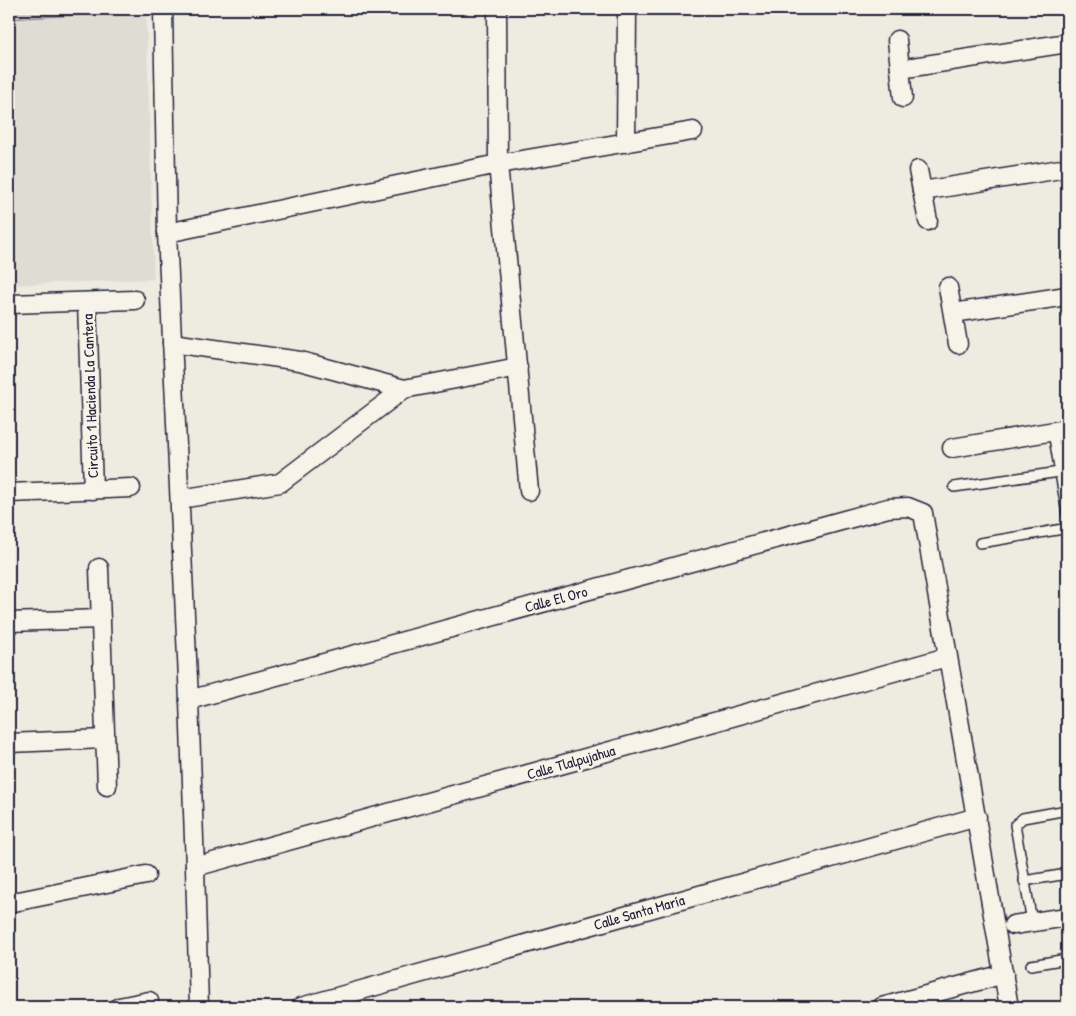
<svg xmlns="http://www.w3.org/2000/svg" width="1076" height="1016" font-family="'Patrick Hand',sans-serif">
	<rect width="100%" height="100%" fill="#eeebe1"/>
	<filter id="ink" filterUnits="userSpaceOnUse"><feTurbulence type="fractalNoise" baseFrequency=".02" numOctaves="2"/><feDisplacementMap in="SourceGraphic" scale="10" xChannelSelector="R" yChannelSelector="G"/><feConvolveMatrix kernelMatrix="1 2 1 2 8 2 1 2 1" color-interpolation-filters="sRGB"/></filter>
	<g filter="url(#ink)">
		<polygon fill="#dfdcd4" points="146,11 154,279 9,285 9,19"/>
		<polygon fill="#d1cdc9" stroke="#7a7882" points="9,9 146,9 146,11 9,19"/>
		<g fill="none" stroke-linecap="round" stroke-linejoin="round">
			<defs>
				<g id="service">
					<polyline points="1053,432 1067,514"/>
					<polyline points="954,487 1060,472"/>
					<polyline points="980,543 1063,529 1067,524"/>
					<polyline points="1024,881 1067,874"/>
					<polyline points="1032,922 1015,825 1023,818 1067,810"/>
					<polyline points="1031,965 1067,959"/>
				</g>
				<g id="minor">
					<polyline points="163,9 167,233 189,700 195,867 199,1007"/>
					<polyline points="497,9 498,164 529,491"/>
					<polyline points="897,40 903,98"/>
					<polyline points="900,69 1067,43"/>
					<polyline points="626,143 627,9"/>
					<polyline points="918,170 928,221"/>
					<polyline points="922,191 1067,168"/>
					<polyline points="167,233 498,164 693,131"/>
					<polyline points="948,287 958,344"/>
					<polyline points="87,302 93,490"/>
					<polyline points="9,304 135,300"/>
					<polyline points="953,313 1067,296"/>
					<polyline points="172,343 300,361 404,389"/>
					<polyline points="952,448 1067,429"/>
					<polyline points="9,493 131,488"/>
					<polyline points="180,499 280,483 404,389 518,367"/>
					<polyline points="99,568 107,786"/>
					<polyline points="9,622 101,619"/>
					<polyline points="189,700 888,508 908,507 923,513 1009,1007"/>
					<polyline points="9,743 105,739"/>
					<polyline points="195,867 947,657"/>
					<polyline points="9,903 146,875"/>
					<polyline points="1013,925 1067,917"/>
					<polyline points="119,1007 149,1001"/>
					<polyline points="301,1007 977,817"/>
					<polyline points="882,1007 1004,974"/>
				</g>
			</defs>
			<use href="#service" stroke="#22223b" stroke-width="12"/>
			<use href="#minor" stroke="#22223b" stroke-width="21"/>
			<use href="#service" stroke="#f7f3e8" stroke-width="9"/>
			<use href="#minor" stroke="#f7f3e8" stroke-width="18"/>
		</g>
	</g>
	<g text-anchor="middle" dominant-baseline="central" stroke-width="5" stroke-linejoin="round" paint-order="stroke">
		<g font-size="15" fill="#22223b" stroke="#f7f3e8">
			<text transform="translate(90 396) rotate(-92)">Circuito 1 Hacienda La Cantera</text>
			<text transform="translate(556 599) rotate(-15)">Calle El Oro</text>
			<text transform="translate(571 762) rotate(-16)">Calle Tlalpujahua</text>
			<text transform="translate(639 912) rotate(-16)">Calle Santa María</text>
		</g>
	</g>
	<rect width="1076" height="1016" fill="none" stroke="#f7f3e8" stroke-width="30"/>
	<rect x="15" y="15" width="1046" height="986" fill="none" stroke="#22223b" stroke-width="2" filter="url(#ink)"/>
</svg>
